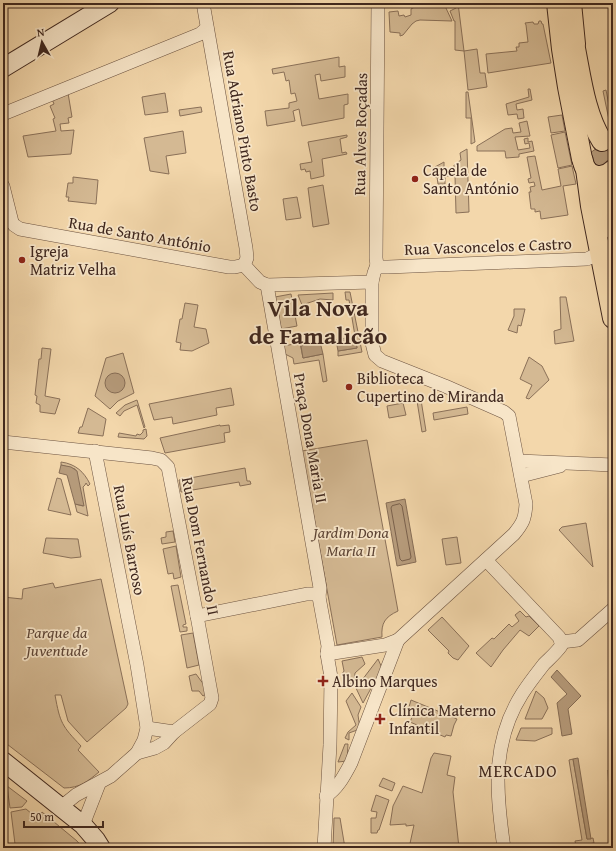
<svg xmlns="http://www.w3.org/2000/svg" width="616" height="851" font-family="'Gentium Book Plus',serif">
	<rect width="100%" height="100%" fill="#f3d7ab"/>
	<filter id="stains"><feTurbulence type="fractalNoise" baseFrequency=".005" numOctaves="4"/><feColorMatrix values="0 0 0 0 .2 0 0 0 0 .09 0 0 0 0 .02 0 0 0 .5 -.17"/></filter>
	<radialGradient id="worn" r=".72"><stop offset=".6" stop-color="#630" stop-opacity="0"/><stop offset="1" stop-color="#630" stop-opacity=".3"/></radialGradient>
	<g fill="#d4b993" stroke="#8a7058">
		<polygon points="422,3 450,3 445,6 452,21 420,20 416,21 412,24 403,35 400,36 400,33 390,32 389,12 398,11 399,16 404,15 405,17 411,15 411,9"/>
		<polygon points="454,3 458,3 464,51 477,49 480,73 485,73 487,87 468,90 464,51 455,50 455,21 454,21 450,11 456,8"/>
		<polygon points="539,21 541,21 542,24 543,24 551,63 488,73 486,54 517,51 516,47 519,47 519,43 528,42 526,25 525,23 533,22 534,24 538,24"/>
		<polygon points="339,57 339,67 345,66 345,77 321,81 320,74 315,75 319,99 348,94 348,104 344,105 344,118 302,126 299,109 293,111 295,121 267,126 265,111 289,108 289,103 297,101 295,93 291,94 289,80 286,81 284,72 273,74 272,69"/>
		<polygon points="528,89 530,89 532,100 516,104 517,110 523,109 524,118 518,119 517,114 508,115 506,104 529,97"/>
		<polygon points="606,90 611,116 609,120 603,91"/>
		<polygon points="466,92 468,92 475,142 471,144 471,118 466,118"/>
		<polygon points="68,93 72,117 68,118 69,123 60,124 61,131 74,130 71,154 28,157 23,136 56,131 53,119 55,118 50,106 54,104 52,99"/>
		<polygon points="165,93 168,112 145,115 142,97"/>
		<polygon points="201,107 202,112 180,116 179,110"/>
		<polygon points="562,115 565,131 551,133 548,117"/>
		<polygon points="527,121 530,136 515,137 518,150 530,148 529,143 525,144 524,139 528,138 528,142 532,141 534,151 519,154 519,157 506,158 505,151 477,151 477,146 505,129 512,128 513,133 521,132 519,123"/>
		<polygon points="183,131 186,153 166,156 169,174 150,171 144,138"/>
		<polygon points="565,132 572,165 558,168 551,135"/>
		<polygon points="347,135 347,137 340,139 342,153 346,152 347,154 322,159 324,176 311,179 310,171 306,172 305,169 301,170 300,164 312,162 308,142"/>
		<polygon points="467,149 469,212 456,213 455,176 445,176 445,184 438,184 437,177 435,177 435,167 444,162 444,171 454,170 454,165 461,160 460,153"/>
		<polygon points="535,156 542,190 561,186 558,169 572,166 576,184 563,186 568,215 541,219 540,211 535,212 535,209 531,209 529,192 531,192 530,187 535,186 534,182 529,183 528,179 531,178 527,157"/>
		<polygon points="73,177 98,180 96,204 68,201 69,197 66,197 68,183 73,183"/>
		<polygon points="323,185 329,224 313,227 308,188"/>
		<polygon points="297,197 301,218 286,220 283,199"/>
		<polygon points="345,292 350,292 362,352 338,356 338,351 357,348 349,300 346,300"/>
		<polygon points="333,293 333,300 320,299 302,305 298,295"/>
		<polygon points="291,294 297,326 281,329 275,297"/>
		<polygon points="560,297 566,297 574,341 555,344 554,331 561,329"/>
		<polygon points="185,303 198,305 194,327 206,329 209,343 192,351 180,350 181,343 176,342 180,319 182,319"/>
		<polygon points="514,309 525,309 521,326 518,325 517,333 508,330 514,316"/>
		<polygon points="300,343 303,358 323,354 327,381 323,382 319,360 294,364 293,358 285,354 283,346"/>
		<polygon points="42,348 51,349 45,396 60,399 55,414 40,412 40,405 36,403 37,396 35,395 39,359 41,359"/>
		<polygon points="123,353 134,393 118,401 110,409 95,396 106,358"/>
		<polygon points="529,357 542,366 549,380 529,399 526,398 532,385 520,379"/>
		<polygon points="231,388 234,405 216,408 217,415 173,424 172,417 154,420 149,404"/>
		<polygon points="137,400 145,427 144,428 137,405 124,411 120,416 116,413 125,405"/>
		<polygon points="421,400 426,431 422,432 417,401"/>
		<polygon points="403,403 406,415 389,418 387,406"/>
		<polygon points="467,407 468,414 434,420 433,413"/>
		<polygon points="88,408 106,419 103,436 78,433 80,427 82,427"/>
		<polygon points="220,425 220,426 229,425 230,432 224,433 225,442 165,453 160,438"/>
		<polygon points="146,429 147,436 144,439 118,437 119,433 136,436 137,434 140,435 143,432 143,430"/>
		<path d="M 367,440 L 398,611 C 385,617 381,623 382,637 L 337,645 L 302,451 Z"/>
		<path d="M 61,462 C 76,464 84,472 90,484 L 88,486 L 86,483 L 85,485 L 83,487 L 88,516 L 77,512 L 75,504 L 83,506 L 75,469 L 61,465 Z"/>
		<polygon points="245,468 247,481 250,481 251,484 240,486 239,482 181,492 179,480"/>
		<polygon points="57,478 61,479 71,515 48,510"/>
		<polygon points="586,523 593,567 559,530 562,527"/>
		<polygon points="173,531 175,542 162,544 161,538 166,537 166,532"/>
		<polygon points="457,537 461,563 446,565 442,539"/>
		<polygon points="46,538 78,539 81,557 71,558 43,553"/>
		<polygon points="176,546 181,577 174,579 173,573 168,574 163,549"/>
		<path d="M 101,579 L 128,704 L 126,708 L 87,742 L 68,721 L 61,695 L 55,695 C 60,723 62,726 81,746 L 78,750 L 99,772 C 88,781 80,788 64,788 L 3,741 L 3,597 L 22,599 L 23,589 L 53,583 L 55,588 Z"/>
		<polygon points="178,585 186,624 183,625 183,627 187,627 187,631 180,632 171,586"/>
		<polygon points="520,611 526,617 529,616 539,626 529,636 520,630 503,650 491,667 476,653 492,638 494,639 509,624 512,627 519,621 515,615"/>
		<polygon points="442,617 469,646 458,660 453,658 448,653 449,651 428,630"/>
		<polygon points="193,633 199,665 187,668 181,635"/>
		<polygon points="362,657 365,664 355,673 354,683 349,684 342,674 344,671 342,661"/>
		<polygon points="378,659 382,668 363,703 356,688"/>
		<polygon points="613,671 613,708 610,690 610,672"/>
		<polygon points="196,674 204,685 206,694 203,696 199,691 192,691 189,676"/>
		<polygon points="536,691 544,698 548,708 542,719 525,719"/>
		<polygon points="352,693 361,707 358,715 360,729 349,733 349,740 345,738 348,732 356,725 346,701"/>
		<polygon points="411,700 457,719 454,725 451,736 446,735 445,737 410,722 415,710 409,707"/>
		<polygon points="521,728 552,728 552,734 535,741 516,740"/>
		<polygon points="345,744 348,744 347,761 338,762"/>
		<polygon points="434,753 451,756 447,775 455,777 453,792 459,848 409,848 414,825 406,826 406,824 390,825 393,806 403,786 422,793 431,758"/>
		<polygon points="573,759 587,839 593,838 594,843 576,846 575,841 582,840 569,760"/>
		<polygon points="613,768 613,814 609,794 608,770"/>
		<polygon points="383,778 395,783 392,791 379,786"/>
		<polygon points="7,786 27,801 22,807 10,808"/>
		<polygon points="376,795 389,800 379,830 378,830 377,833 371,833 371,818 376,818 377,812 371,811"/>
		<polygon points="26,809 37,818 42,812 77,841 83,848 3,848 3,846 15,844 11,812"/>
		<polygon points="334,818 340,818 345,848 333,848"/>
	</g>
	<g fill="#b69b7b" stroke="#866d56">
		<path d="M 597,148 L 606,149 C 611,154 612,158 610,164 L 594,169 L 590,153 Z"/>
		<polygon points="355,336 357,348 338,351 336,340"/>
		<polygon points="320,342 323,354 303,358 301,346"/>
		<circle cx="115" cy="383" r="10"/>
		<polygon points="61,465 71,467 77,471 84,506 75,504 67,475 59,473"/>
		<polygon points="405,499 416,562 397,566 386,503"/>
		<polygon points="557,670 581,696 568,709 572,734 562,736 557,703 567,694 551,677"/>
		<polygon points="578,758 591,839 587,839 573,759"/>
	</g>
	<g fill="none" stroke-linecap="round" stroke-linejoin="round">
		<polygon stroke="#7a614c" stroke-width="1" points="400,504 402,506 411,557 410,559 402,561 400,559 391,508 392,506"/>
		<defs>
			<g id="street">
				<polyline points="203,3 246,248 247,258 244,265"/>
				<polyline points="3,114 200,34 207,28"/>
				<polyline points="3,186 12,222 14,225 20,229 229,267 235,267 244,265"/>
				<polyline points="244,265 260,282 267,285 372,282"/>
				<polyline points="377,265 376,258 378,3"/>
				<polyline points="377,265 380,267 388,267 587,259 600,253"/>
				<polyline points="267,285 320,588 319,597"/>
				<polyline points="3,442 152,458 161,460 168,467 197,616 212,698 210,704 174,732 164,743 155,748 137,753"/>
				<polyline points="519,461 613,465"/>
				<polyline points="521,476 560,466"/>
				<path d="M 486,560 L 559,637 L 561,642 L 561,646 C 556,653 550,658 544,664 C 537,673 529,683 522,694 C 491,743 496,793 504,848"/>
				<polyline points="197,616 307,594 315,594 319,597 328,646 327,654 331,677 330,745 324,848"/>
				<polyline points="561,642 578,640 613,609"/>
				<path d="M 327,654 L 385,645 L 398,640 L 514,534 C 523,523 525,519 526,504 L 509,416 L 504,412 L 445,386 L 382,361 L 375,355 L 372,343 L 372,282 L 374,273 L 377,265"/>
				<polyline points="147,728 174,732"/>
				<path d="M 326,796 C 338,788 344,776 351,763 L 398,640"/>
				<polyline points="61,807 76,795 111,776 137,753 144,740 147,728 137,665 95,451"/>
				<polyline points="83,825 99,784"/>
			</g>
			<g id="secondary">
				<polyline points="3,68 110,3"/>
				<polyline points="3,761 83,825 96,840 101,848"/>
			</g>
			<g id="primary">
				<polyline points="557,3 562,49 568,87 582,159"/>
				<polyline points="571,3 575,44"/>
				<path d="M 571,30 C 580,66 582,109 602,141"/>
				<path d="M 583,161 C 585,176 602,181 613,170"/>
				<polyline points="586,169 591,206 613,318"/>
				<path d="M 611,173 C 602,193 608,209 613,229"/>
			</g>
		</defs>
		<use href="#street" stroke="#6c5341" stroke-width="14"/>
		<use href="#secondary" stroke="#3f271e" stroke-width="20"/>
		<use href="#primary" stroke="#3f271e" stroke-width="22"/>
		<use href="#street" stroke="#f7e5c8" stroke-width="13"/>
		<use href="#secondary" stroke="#f7e5c8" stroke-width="18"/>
		<use href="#primary" stroke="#f3d7ab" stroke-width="20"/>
	</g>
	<g fill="#8f2418" stroke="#f7e5c8" stroke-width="1.5">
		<circle cx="415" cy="179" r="4"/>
		<circle cx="22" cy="260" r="4"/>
		<circle cx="349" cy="387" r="4"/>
		<path d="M321 675h4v4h4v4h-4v4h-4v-4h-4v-4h4z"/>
		<path d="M378 713h4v4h4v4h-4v4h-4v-4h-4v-4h4z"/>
	</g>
	<g text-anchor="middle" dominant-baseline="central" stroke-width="3.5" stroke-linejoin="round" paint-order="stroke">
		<g font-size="16" fill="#3f271e" stroke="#f7e5c8">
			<text transform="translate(243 131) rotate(80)">Rua Adriano Pinto Basto</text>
			<text transform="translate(360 134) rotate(-89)">Rua Alves Roçadas</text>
			<text transform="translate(140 234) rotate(10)">Rua de Santo António</text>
			<text transform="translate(488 246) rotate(-2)">Rua Vasconcelos e Castro</text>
			<text transform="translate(311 438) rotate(80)">Praça Dona Maria II</text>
			<text transform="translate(130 540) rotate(79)">Rua Luís Barroso</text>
			<text transform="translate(201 546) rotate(79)">Rua Dom Fernando II</text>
		</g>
		<g font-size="16" fill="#3f271e" stroke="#f7e5c8" text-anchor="start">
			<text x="423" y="170">Capela de<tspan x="423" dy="18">Santo António</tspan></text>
			<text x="30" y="251">Igreja<tspan x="30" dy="18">Matriz Velha</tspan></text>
			<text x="357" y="378">Biblioteca<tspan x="357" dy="18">Cupertino de Miranda</tspan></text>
			<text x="332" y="681">Albino Marques</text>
			<text x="389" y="710">Clínica Materno<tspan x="389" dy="18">Infantil</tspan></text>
		</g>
		<g font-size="16" font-style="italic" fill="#5d4435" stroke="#f7e5c8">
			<text x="351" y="532">Jardim Dona<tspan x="351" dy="18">Maria II</tspan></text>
			<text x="57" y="632">Parque da<tspan x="57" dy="18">Juventude</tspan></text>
		</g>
		<g font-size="17" letter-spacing="1" fill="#3f271e" stroke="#f7e5c8">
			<text x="518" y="770">MERCADO</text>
		</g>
		<g font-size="24" font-weight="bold" fill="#3f271e" stroke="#f7e5c8">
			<text x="318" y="307">Vila Nova<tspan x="318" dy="28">de Famalicão</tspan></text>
		</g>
	</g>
	<rect width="616" height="851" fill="none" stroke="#f3d7ab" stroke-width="16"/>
	<rect x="4" y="4" width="608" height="843" fill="none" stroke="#3f271e" stroke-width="2"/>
	<rect x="8" y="8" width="600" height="835" fill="none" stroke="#3f271e"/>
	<g transform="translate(42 42) rotate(352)" stroke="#f7e5c8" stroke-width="3" paint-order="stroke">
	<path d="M0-3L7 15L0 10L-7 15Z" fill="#3f271e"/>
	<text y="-6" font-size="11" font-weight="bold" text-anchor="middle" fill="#3f271e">N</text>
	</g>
	<path d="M24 821v6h79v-6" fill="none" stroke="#3f271e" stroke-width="2"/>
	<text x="30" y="821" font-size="12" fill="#3f271e" stroke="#f7e5c8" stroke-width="3" paint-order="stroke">50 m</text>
	<rect width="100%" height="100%" filter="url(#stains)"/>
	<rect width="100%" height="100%" fill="url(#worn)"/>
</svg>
